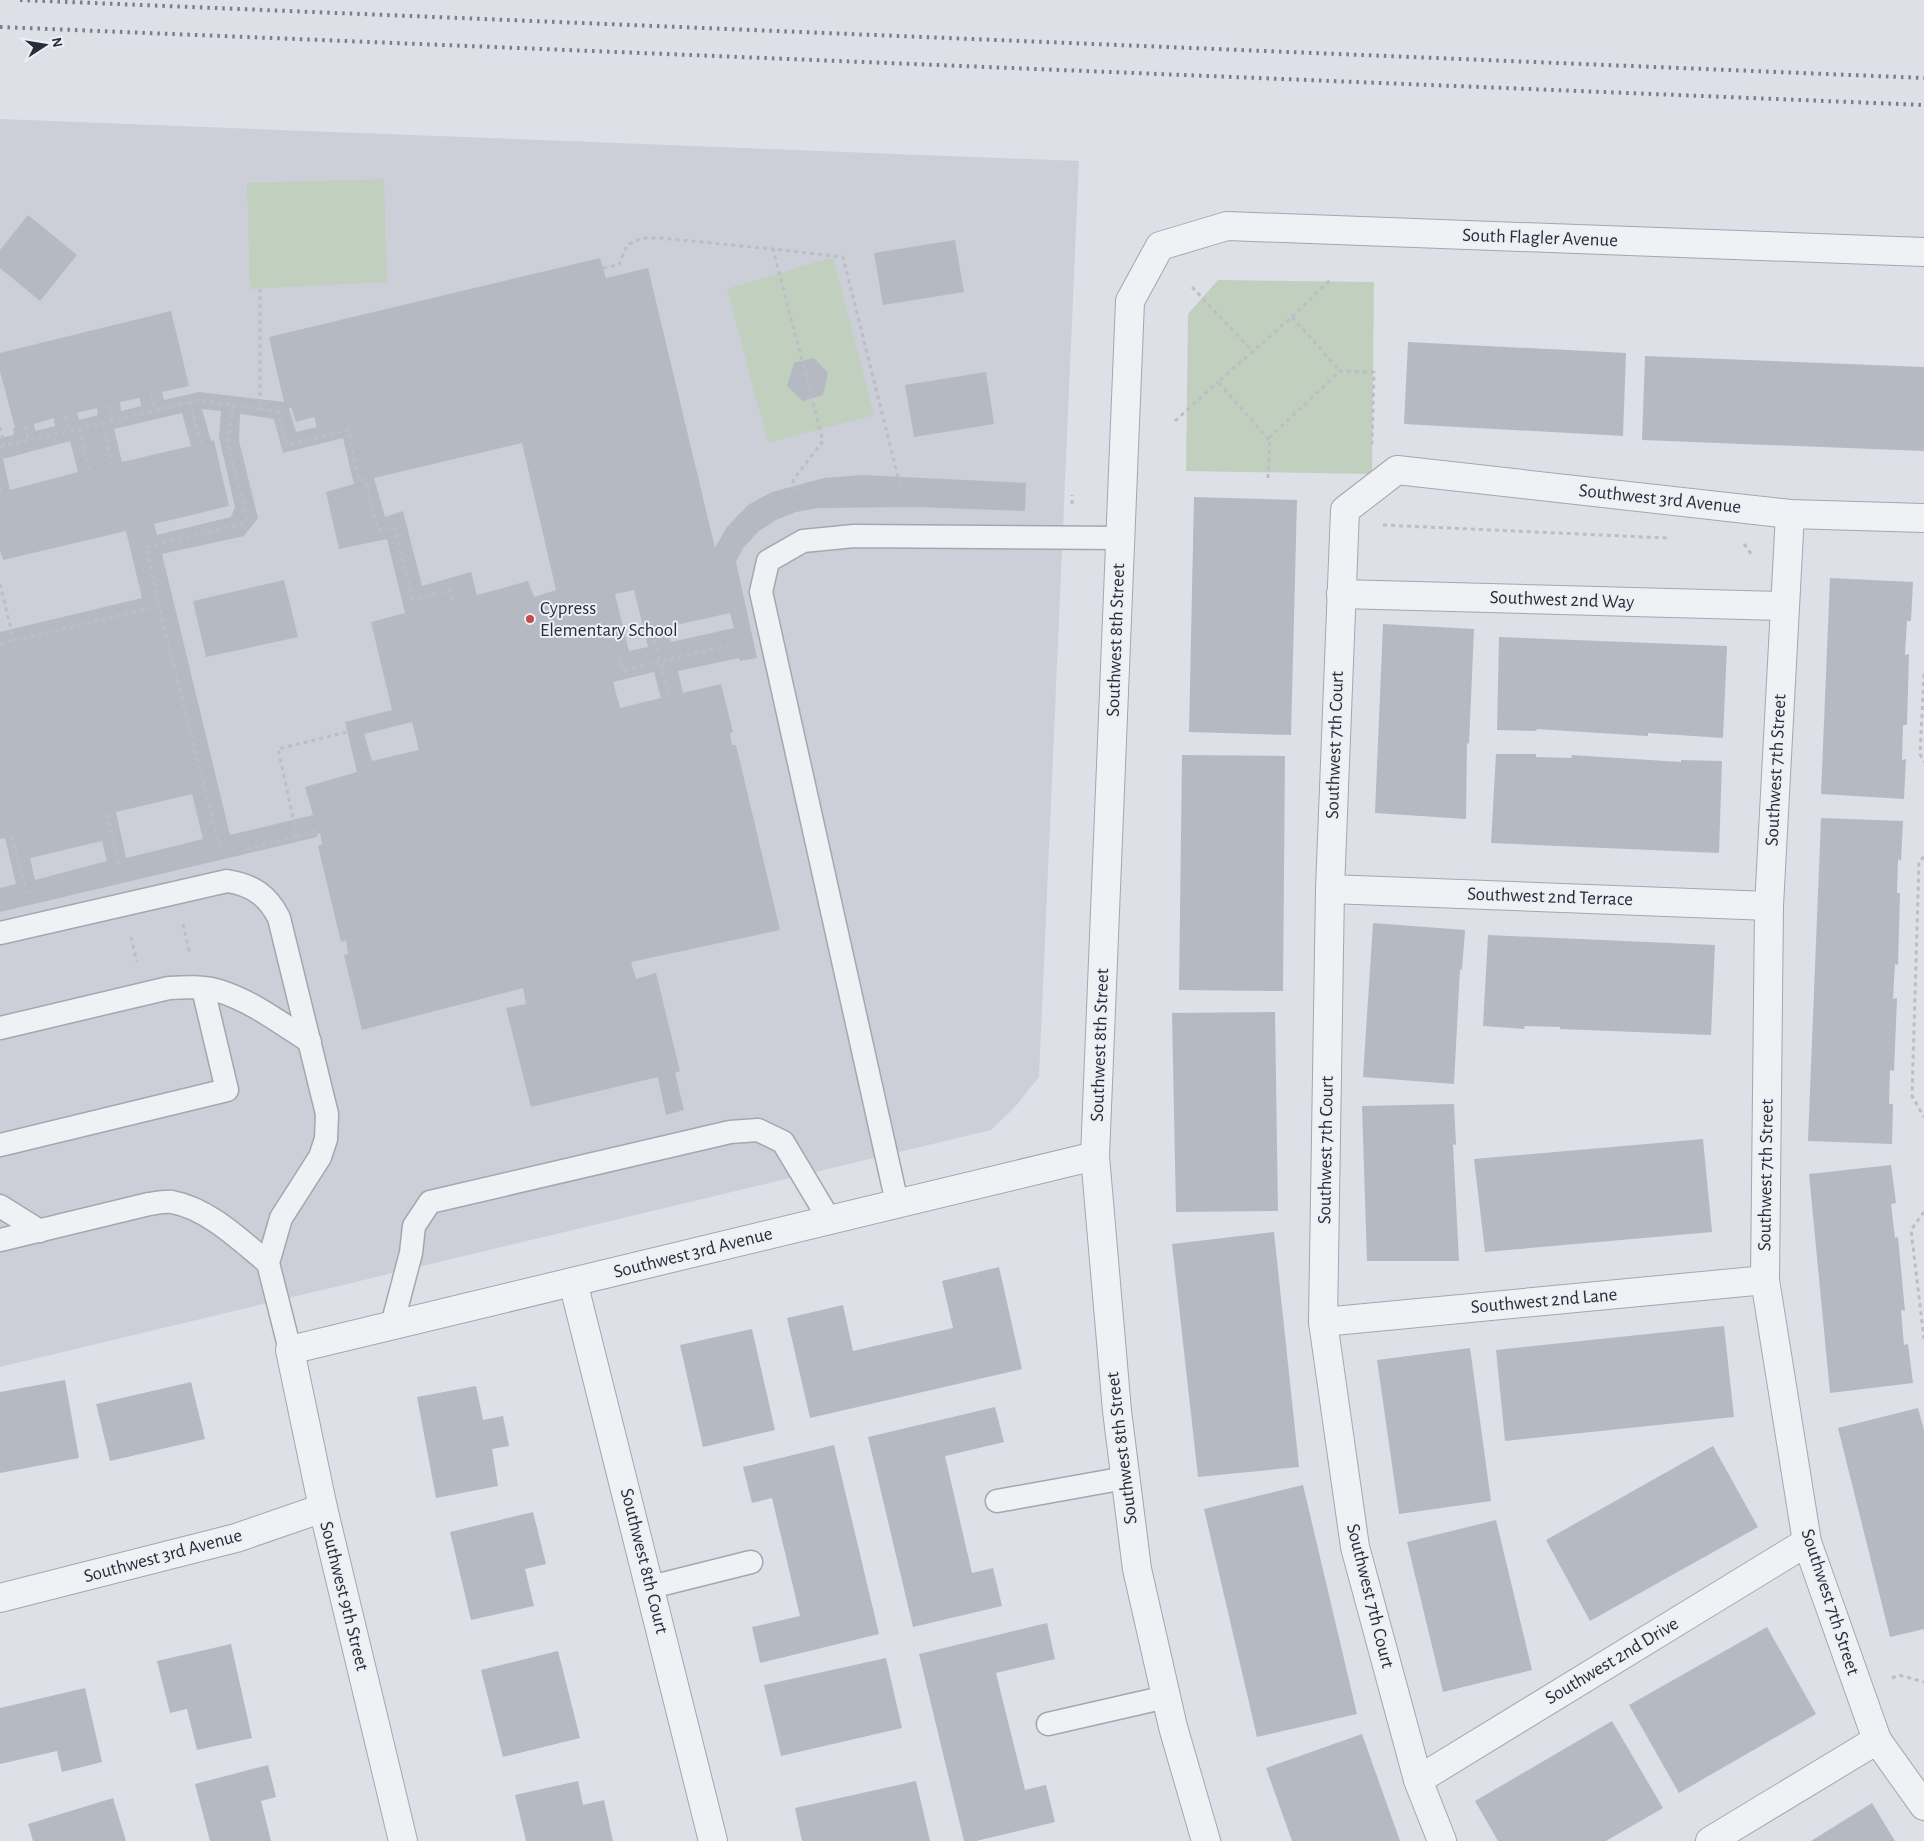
<svg xmlns="http://www.w3.org/2000/svg" width="1924" height="1841" font-family="'Alegreya Sans',sans-serif">
	<rect width="100%" height="100%" fill="#dde0e6"/>
	<polygon fill="#cccfd8" points="0,119 1079,161 1039,1077 1015,1107 991,1130 0,1367"/>
	<g fill="#c1cfbf">
		<polygon points="384,179 387,282 250,289 247,183"/>
		<polygon points="833,257 874,415 768,443 727,289"/>
		<polygon points="1218,280 1374,282 1372,474 1186,471 1188,314"/>
	</g>
	<g fill="#b5b9c2" fill-rule="evenodd">
		<polygon points="28,215 77,255 40,301 0,268 0,250"/>
		<polygon points="955,240 964,292 883,305 874,253"/>
		<path d="M 600,258 L 606,278 L 648,268 L 715,548 L 726,528 L 748,505 L 772,492 L 824,478 L 862,475 L 1026,483 L 1025,511 L 916,507 L 818,508 L 796,512 L 776,520 L 759,531 L 743,548 L 736,562 L 757,658 L 740,661 L 739,658 L 678,671 L 683,693 L 721,684 L 733,732 L 730,733 L 732,745 L 736,745 L 780,930 L 631,962 L 636,979 L 656,973 L 680,1071 L 675,1073 L 684,1110 L 666,1115 L 658,1077 L 531,1107 L 506,1008 L 526,1004 L 523,988 L 362,1030 L 344,955 L 348,954 L 346,940 L 341,942 L 318,846 L 322,844 L 320,833 L 317,834 L 317,837 L 0,912 L 0,888 L 16,884 L 5,838 L 0,839 L 0,632 L 142,598 L 126,531 L 3,560 L 0,550 L 0,438 L 14,435 L 13,428 L 15,428 L 0,371 L 0,353 L 171,311 L 189,386 L 162,392 L 164,400 L 199,392 L 284,402 L 269,337 ZM 140,398 L 141,406 L 121,411 L 120,402 ZM 291,407 L 296,422 L 314,417 L 317,427 L 296,432 L 289,408 ZM 97,408 L 98,415 L 79,420 L 77,413 ZM 202,409 L 221,411 L 219,437 L 235,507 L 231,517 L 157,535 L 154,524 L 229,506 L 214,440 L 211,441 ZM 182,413 L 191,446 L 122,462 L 114,429 ZM 240,414 L 274,419 L 283,453 L 343,438 L 354,484 L 326,492 L 339,549 L 387,539 L 405,613 L 371,622 L 392,710 L 345,722 L 357,772 L 305,787 L 313,815 L 230,835 L 162,554 L 244,536 L 258,518 L 239,441 ZM 54,418 L 55,426 L 35,431 L 34,424 ZM 70,441 L 78,472 L 10,490 L 3,459 ZM 522,443 L 556,590 L 534,597 L 528,581 L 477,595 L 471,572 L 422,586 L 403,511 L 385,517 L 374,478 ZM 634,590 L 648,647 L 629,651 L 615,594 ZM 730,613 L 734,628 L 671,642 L 667,627 ZM 654,672 L 661,698 L 620,708 L 613,682 ZM 412,722 L 419,750 L 372,761 L 364,734 ZM 192,794 L 203,839 L 126,858 L 116,812 ZM 102,841 L 107,861 L 35,880 L 30,858 Z"/>
		<polygon points="1408,342 1626,353 1623,436 1404,424"/>
		<polygon points="1645,356 1924,367 1924,451 1642,440"/>
		<polygon points="814,358 828,373 823,395 803,401 787,386 794,363"/>
		<polygon points="986,372 994,424 914,437 905,385"/>
		<polygon points="1194,497 1297,500 1291,735 1189,732"/>
		<polygon points="1830,578 1913,582 1911,621 1907,621 1905,655 1909,654 1907,725 1903,725 1902,760 1906,759 1904,799 1821,794"/>
		<polygon points="284,580 298,637 206,657 193,601"/>
		<polygon points="1383,624 1474,629 1469,744 1467,743 1466,819 1375,813"/>
		<polygon points="1499,637 1727,646 1723,738 1648,733 1648,736 1536,729 1537,731 1497,730"/>
		<polygon points="1496,754 1536,754 1536,757 1572,758 1571,755 1681,762 1681,760 1722,761 1719,853 1491,843"/>
		<polygon points="1182,755 1285,756 1283,991 1179,990"/>
		<polygon points="1821,818 1903,821 1901,861 1898,859 1897,893 1900,893 1898,965 1895,964 1893,999 1897,998 1894,1071 1890,1070 1889,1104 1893,1104 1892,1144 1808,1141"/>
		<polygon points="1373,923 1465,930 1462,970 1460,969 1454,1084 1363,1077"/>
		<polygon points="1488,935 1715,945 1711,1035 1560,1029 1560,1027 1524,1026 1525,1029 1483,1026"/>
		<polygon points="1275,1012 1278,1211 1176,1212 1172,1013"/>
		<polygon points="1454,1104 1456,1145 1453,1144 1459,1261 1367,1261 1362,1106"/>
		<polygon points="1703,1139 1712,1232 1485,1252 1474,1159"/>
		<polygon points="1891,1165 1896,1203 1891,1204 1895,1238 1898,1237 1905,1311 1901,1310 1904,1345 1908,1344 1913,1383 1830,1393 1809,1174"/>
		<polygon points="1274,1232 1299,1467 1198,1477 1172,1244"/>
		<polygon points="999,1267 1022,1369 810,1418 787,1318 843,1305 853,1351 953,1328 942,1281"/>
		<polygon points="1724,1326 1734,1417 1505,1441 1496,1350"/>
		<polygon points="752,1329 775,1430 703,1447 680,1345"/>
		<polygon points="1470,1348 1491,1501 1399,1514 1377,1360"/>
		<polygon points="65,1380 79,1458 0,1473 0,1392"/>
		<polygon points="191,1382 205,1439 110,1461 96,1404"/>
		<polygon points="476,1386 483,1420 503,1416 509,1446 492,1449 498,1486 436,1498 417,1397"/>
		<polygon points="995,1407 1004,1442 945,1456 972,1573 993,1568 1002,1606 913,1627 868,1437"/>
		<polygon points="1918,1408 1924,1430 1924,1629 1890,1637 1838,1428"/>
		<polygon points="834,1445 879,1634 760,1663 752,1627 800,1616 772,1498 752,1503 743,1467"/>
		<polygon points="1713,1446 1758,1527 1590,1621 1546,1540"/>
		<polygon points="1303,1485 1357,1714 1257,1737 1204,1509"/>
		<polygon points="533,1512 546,1564 525,1569 534,1606 471,1620 450,1532"/>
		<polygon points="1496,1520 1532,1670 1443,1692 1407,1542"/>
		<polygon points="1047,1623 1055,1659 996,1673 1025,1790 1046,1785 1055,1822 976,1841 964,1841 919,1654"/>
		<polygon points="1767,1627 1816,1714 1679,1793 1629,1705"/>
		<polygon points="231,1644 252,1738 197,1750 187,1709 170,1713 157,1661"/>
		<polygon points="558,1651 580,1738 503,1757 481,1670"/>
		<polygon points="886,1658 902,1728 781,1756 764,1685"/>
		<polygon points="85,1688 102,1762 62,1772 57,1751 0,1764 0,1708"/>
		<polygon points="1612,1721 1663,1808 1606,1841 1498,1841 1475,1801"/>
		<polygon points="1362,1734 1400,1841 1292,1841 1266,1768"/>
		<polygon points="268,1765 276,1797 261,1801 271,1841 210,1841 195,1784"/>
		<polygon points="578,1781 583,1805 604,1800 613,1841 526,1841 515,1795"/>
		<polygon points="916,1781 930,1841 802,1841 795,1808"/>
		<polygon points="113,1798 126,1841 33,1841 28,1824"/>
		<polygon points="1872,1803 1895,1841 1811,1841"/>
	</g>
	<g fill="none" stroke-linecap="round" stroke-linejoin="round">
		<defs>
			<g id="lane">
				<path d="M 0,933 L 227,881 C 253,885 268,896 279,918 L 327,1114 L 326,1139 L 320,1157 L 281,1218 L 268,1263 L 290,1350"/>
				<path d="M 0,1028 L 169,988 C 185,987 203,986 219,991 C 252,1001 282,1024 310,1042"/>
				<polyline points="0,1145 227,1090 203,989"/>
				<polyline points="897,1203 761,592 768,561 803,541 854,536 1120,538"/>
				<polyline points="0,1206 40,1231"/>
				<path d="M 0,1240 L 149,1204 C 156,1203 165,1201 172,1202 C 209,1209 240,1240 268,1263"/>
				<polyline points="392,1325 411,1253 414,1226 430,1202 730,1132 758,1130 783,1142 829,1219"/>
				<polyline points="997,1501 1125,1478"/>
				<polyline points="651,1587 751,1562"/>
				<polyline points="1048,1724 1166,1697"/>
			</g>
			<g id="street">
				<polyline points="1790,514 1769,906 1765,1280 1807,1542 1877,1740 1924,1806"/>
				<polyline points="1341,594 1784,606"/>
				<polyline points="1330,889 1769,906"/>
				<polyline points="573,1282 713,1841"/>
				<polyline points="1323,1322 1765,1280"/>
				<polyline points="0,1598 236,1538 323,1508"/>
				<polyline points="1418,1780 1807,1542"/>
				<polyline points="403,1841 323,1508 290,1350 1095,1156"/>
				<polyline points="1206,1841 1173,1727 1137,1569 1117,1411 1095,1156 1130,301 1160,246 1227,226 1924,252"/>
				<polyline points="1442,1841 1418,1780 1355,1547 1323,1322 1330,889 1345,510 1397,470 1790,514 1924,518"/>
				<polyline points="1710,1841 1877,1740"/>
			</g>
		</defs>
		<use href="#lane" stroke="#a3a7b0" stroke-width="25"/>
		<use href="#street" stroke="#a3a7b0" stroke-width="30"/>
		<g stroke="#bcbec5" stroke-width="3" stroke-dasharray="4 4" stroke-linecap="butt">
			<polyline points="603,268 619,265 627,245 642,238 660,238 773,249"/>
			<polyline points="1192,287 1253,352"/>
			<polyline points="1292,317 1331,279"/>
			<polyline points="151,395 155,410"/>
			<polyline points="190,401 201,443"/>
			<polyline points="109,405 113,420"/>
			<polyline points="233,405 260,409 260,289"/>
			<polyline points="260,409 278,412 287,445 348,430 359,480 365,480 378,530 394,527 413,600 450,590 452,601"/>
			<polyline points="66,416 69,430"/>
			<polyline points="1175,421 1218,382"/>
			<polyline points="103,423 112,464"/>
			<polyline points="25,426 28,440"/>
			<polyline points="0,427 4,446"/>
			<polyline points="79,428 89,470"/>
			<polyline points="1269,440 1218,382 1292,317 1340,371"/>
			<polyline points="0,447 199,400 233,405 228,443 247,518 240,524 146,547 159,606"/>
			<polyline points="1268,478 1270,437 1340,371 1374,372 1372,444"/>
			<polyline points="0,488 1,492"/>
			<polyline points="795,491 793,480 823,441 773,249 843,257 900,485"/>
			<polyline points="1072,504 1072,495"/>
			<polyline points="1383,525 1667,538"/>
			<polyline points="1744,544 1752,555"/>
			<polyline points="0,584 16,650"/>
			<polyline points="650,625 660,661 728,646"/>
			<polyline points="0,644 159,606 220,849"/>
			<polyline points="618,657 623,671 660,661 669,697"/>
			<polyline points="1924,674 1920,754 1924,762"/>
			<polyline points="107,814 120,871"/>
			<polyline points="12,836 27,893"/>
			<polyline points="297,836 316,831"/>
			<polyline points="246,849 297,836 278,749 347,732"/>
			<polyline points="1924,857 1919,861 1912,1096 1924,1117"/>
			<polyline points="183,924 190,955"/>
			<polyline points="131,937 137,962"/>
			<polyline points="1924,1212 1911,1230 1924,1339"/>
			<polyline points="1892,1678 1899,1675 1924,1682"/>
		</g>
		<use href="#lane" stroke="#f0f1f5" stroke-width="22"/>
		<use href="#street" stroke="#f0f1f5" stroke-width="28"/>
		<g stroke="#787e8f" stroke-width="4" stroke-dasharray="2.5 5" stroke-linecap="butt">
			<polyline points="20,0 1924,78"/>
			<polyline points="0,27 1924,105"/>
		</g>
	</g>
	<circle fill="#c44a4e" stroke="#edeff4" stroke-width="2" cx="530" cy="619" r="5"/>
	<g text-anchor="middle" dominant-baseline="central" stroke-width="4" stroke-linejoin="round" paint-order="stroke">
		<g font-size="19" fill="#282d3c" stroke="#edeff4">
			<text transform="translate(1540 238) rotate(2)">South Flagler Avenue</text>
			<text transform="translate(1660 499) rotate(6)">Southwest 3rd Avenue</text>
			<text transform="translate(1562 600) rotate(2)">Southwest 2nd Way</text>
			<text transform="translate(1116 640) rotate(-88)">Southwest 8th Street</text>
			<text transform="translate(1335 745) rotate(-88)">Southwest 7th Court</text>
			<text transform="translate(1776 770) rotate(-87)">Southwest 7th Street</text>
			<text transform="translate(1550 897) rotate(2)">Southwest 2nd Terrace</text>
			<text transform="translate(1100 1045) rotate(-88)">Southwest 8th Street</text>
			<text transform="translate(1326 1150) rotate(-89)">Southwest 7th Court</text>
			<text transform="translate(1766 1175) rotate(-89)">Southwest 7th Street</text>
			<text transform="translate(693 1253) rotate(-14)">Southwest 3rd Avenue</text>
			<text transform="translate(1544 1301) rotate(-5)">Southwest 2nd Lane</text>
			<text transform="translate(1122 1448) rotate(-97)">Southwest 8th Street</text>
			<text transform="translate(163 1556) rotate(-15)">Southwest 3rd Avenue</text>
			<text transform="translate(644 1561) rotate(76)">Southwest 8th Court</text>
			<text transform="translate(344 1596) rotate(76)">Southwest 9th Street</text>
			<text transform="translate(1370 1596) rotate(76)">Southwest 7th Court</text>
			<text transform="translate(1830 1602) rotate(72)">Southwest 7th Street</text>
			<text transform="translate(1612 1661) rotate(-31)">Southwest 2nd Drive</text>
		</g>
		<g font-size="19" fill="#282d3c" stroke="#edeff4" text-anchor="start">
			<text x="540" y="608">Cypress<tspan x="540" dy="22">Elementary School</tspan></text>
		</g>
	</g>
	<g transform="translate(45 45) rotate(78)" stroke="#edeff4" stroke-width="4" paint-order="stroke">
	<path d="M0-4L9 19L0 12L-9 19Z" fill="#282d3c"/>
	<text y="-8" font-size="14" font-weight="bold" text-anchor="middle" fill="#282d3c">N</text>
	</g>
</svg>
